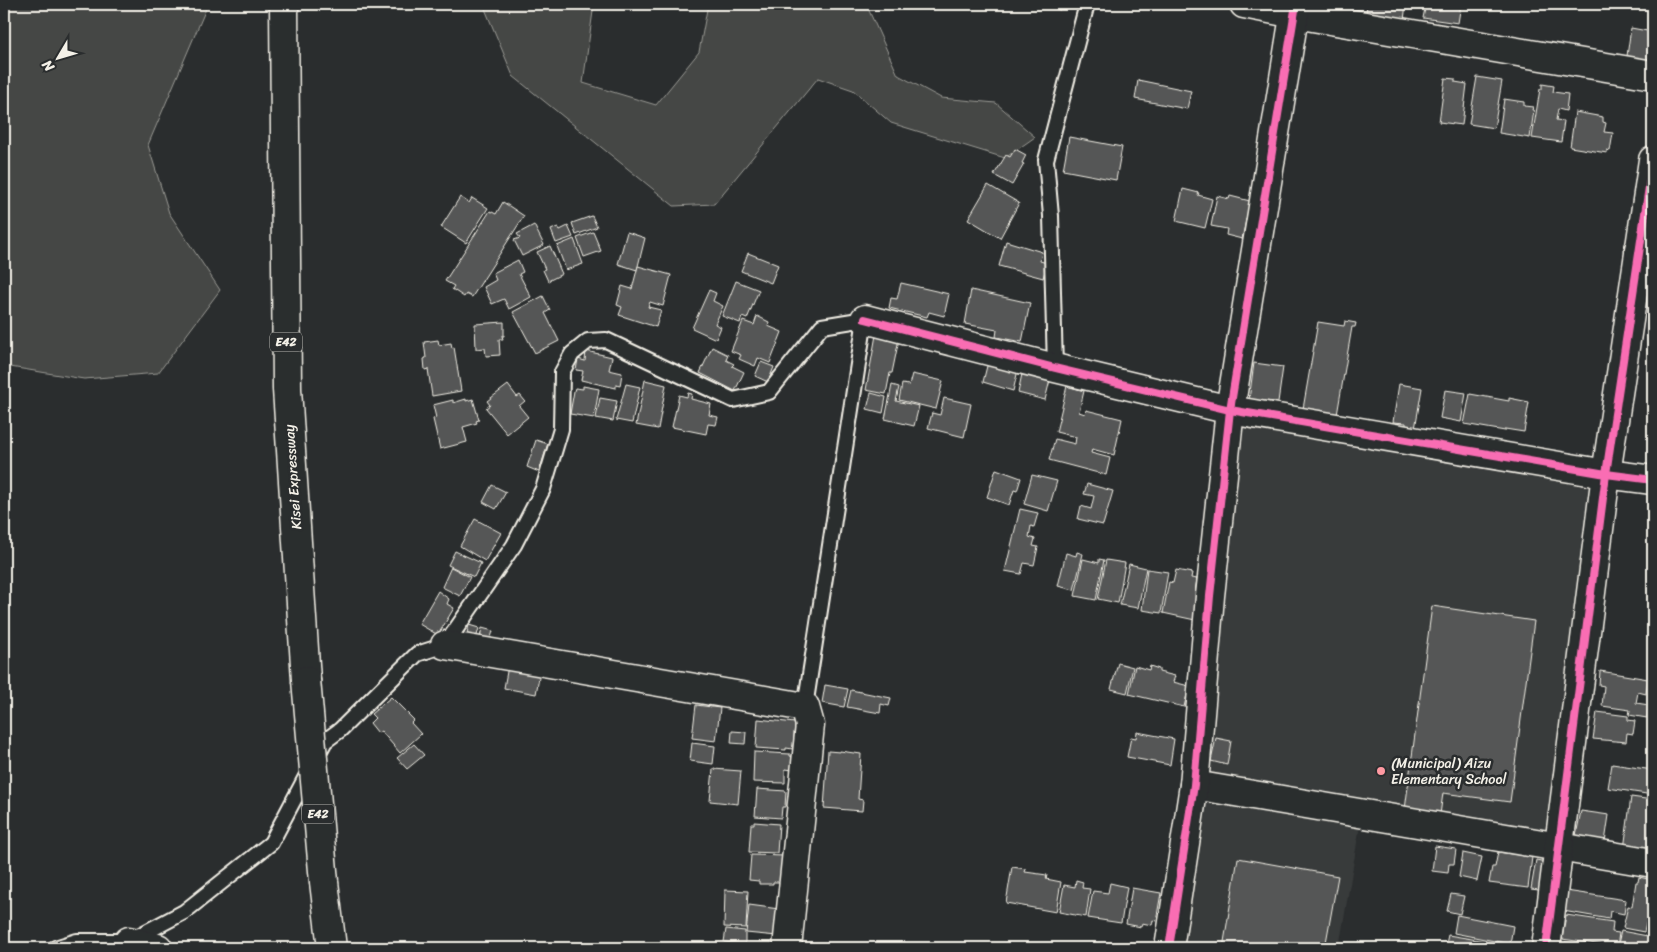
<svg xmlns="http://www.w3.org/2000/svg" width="1657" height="952" font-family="Sriracha,sans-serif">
	<rect width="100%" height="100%" fill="#2a2d2e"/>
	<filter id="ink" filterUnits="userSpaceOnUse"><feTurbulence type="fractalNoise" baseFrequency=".02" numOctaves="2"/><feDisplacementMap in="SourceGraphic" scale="10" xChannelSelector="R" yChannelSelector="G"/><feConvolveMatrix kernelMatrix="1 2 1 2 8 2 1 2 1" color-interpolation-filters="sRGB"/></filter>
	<g filter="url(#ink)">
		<polygon fill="#373a3a" points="1230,410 1606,474 1560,847 1362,814 1339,948 1170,948"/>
		<g fill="#444645" stroke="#9c9c96">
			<polygon points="4,4 208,4 148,145 169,213 220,290 158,373 84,379 4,366"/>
			<polygon points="483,4 594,4 583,83 656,105 699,52 708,4 866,4 898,75 941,98 996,103 1035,137 1005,158 891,123 853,90 818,78 714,204 674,206 513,76"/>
		</g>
		<g fill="#555756" stroke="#f4f1e8">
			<polygon points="1044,4 1063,4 1060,10"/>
			<polygon points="1367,4 1406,4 1404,20 1366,15"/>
			<polygon points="1426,4 1461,4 1458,23 1423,18"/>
			<polygon points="1631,28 1653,32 1653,55 1650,54 1650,60 1627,56"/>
			<polygon points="1477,77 1502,81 1494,128 1469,124"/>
			<polygon points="1445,78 1455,79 1455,82 1467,84 1462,125 1439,122"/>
			<polygon points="1138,80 1191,91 1187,109 1135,99"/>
			<polygon points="1542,84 1554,86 1553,92 1568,94 1566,111 1558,109 1556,120 1564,121 1561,142 1532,138 1540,89 1542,89"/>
			<polygon points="1504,99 1524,102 1524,106 1533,107 1532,110 1534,110 1530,138 1499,133"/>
			<polygon points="1575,112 1603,117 1603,122 1606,123 1604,132 1613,133 1610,151 1607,150 1607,153 1570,147"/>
			<polygon points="1069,137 1122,147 1116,180 1063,170"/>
			<polygon points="1015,149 1026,155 1022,163 1024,164 1012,185 994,175 1006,155 1010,157"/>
			<polygon points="988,185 1019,203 1000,238 968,219"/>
			<polygon points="1183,189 1199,193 1198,195 1212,199 1205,228 1176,221"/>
			<polygon points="1217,196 1229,199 1230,196 1250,201 1242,239 1226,235 1227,229 1211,226"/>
			<polygon points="460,197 469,203 472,198 488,208 466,243 441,227"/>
			<polygon points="503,202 524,216 472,297 466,294 464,297 452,289 454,286 445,281 490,211 496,214"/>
			<polygon points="592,216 597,227 576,235 572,223"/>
			<polygon points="534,225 544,245 522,256 514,240 520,238 517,234"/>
			<polygon points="568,226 573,237 556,243 551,230 558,227 560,230"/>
			<polygon points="593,232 601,251 584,257 577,238"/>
			<polygon points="627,232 645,238 637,270 618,264"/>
			<polygon points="574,239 583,264 566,270 557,246"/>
			<polygon points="1006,241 1042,252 1040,261 1047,263 1043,278 999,266"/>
			<polygon points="550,246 562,274 548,281 543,270 545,269 537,252"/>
			<polygon points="748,253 778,265 771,283 741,271"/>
			<polygon points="518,260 523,272 519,274 531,297 509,309 504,299 492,304 484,287 496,280 493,273"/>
			<polygon points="638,266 671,275 663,306 650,302 648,307 661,310 656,327 619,315 622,307 617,305 622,286 632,289"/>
			<polygon points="736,281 759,290 747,319 742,317 740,323 722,316"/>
			<polygon points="901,283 949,294 944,316 929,312 927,317 889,308 891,298 897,299"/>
			<polygon points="709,290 716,293 713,301 723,306 715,324 721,327 716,339 692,328"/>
			<polygon points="971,290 1030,303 1022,342 996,337 997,330 965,324"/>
			<polygon points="543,296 550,310 545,313 559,341 535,353 513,312"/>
			<polygon points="757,316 769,322 768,326 782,332 770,363 758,358 755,366 739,359 741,355 731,351 743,321 754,325"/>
			<polygon points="1345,321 1356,323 1355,327 1352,327 1337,415 1303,409 1318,322 1344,326"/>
			<polygon points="504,322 504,336 502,336 503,339 499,339 500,355 486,356 485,348 476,349 475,324"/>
			<polygon points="876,335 899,339 892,373 890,373 886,394 866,390"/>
			<polygon points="438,340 439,345 451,343 452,348 454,347 461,391 432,396 428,369 425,370 424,359 426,358 424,342"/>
			<polygon points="712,347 728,355 726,360 734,364 732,366 744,372 735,391 700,373"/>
			<polygon points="586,351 612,357 609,370 622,373 620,386 616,385 616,388 581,380 583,371 576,370 578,359 585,361"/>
			<polygon points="761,362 774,367 768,382 755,376"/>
			<polygon points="988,362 1018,370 1013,391 983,382"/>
			<polygon points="1254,363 1283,367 1278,402 1249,400"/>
			<polygon points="1023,369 1051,376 1045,400 1018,393"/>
			<polygon points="912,374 943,381 936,409 899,400 902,384 909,385"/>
			<polygon points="645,380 666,385 658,429 636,425"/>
			<polygon points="626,384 640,387 632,423 616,420"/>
			<polygon points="1399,384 1422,388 1415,429 1406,427 1406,423 1393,422"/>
			<polygon points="508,385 517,397 520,395 525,401 519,406 528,417 507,434 486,408 490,405 487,401"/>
			<polygon points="892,385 899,387 896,401 919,406 914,426 885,419"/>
			<polygon points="583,386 599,389 594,418 570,414 574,391 575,388 583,389"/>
			<polygon points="1067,386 1084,391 1079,412 1085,414 1086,410 1122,419 1114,455 1092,449 1091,453 1110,458 1106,475 1049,460 1055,439 1075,444 1076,437 1056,432"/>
			<polygon points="1445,390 1466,393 1461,422 1440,418"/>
			<polygon points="688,393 692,394 691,399 711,404 709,415 718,417 716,425 708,424 706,434 672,427 679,395 687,397"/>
			<polygon points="871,393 886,397 883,413 867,409"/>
			<polygon points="1470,394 1509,401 1509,398 1529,402 1524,432 1505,429 1505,431 1464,424"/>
			<polygon points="600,398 617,401 613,421 596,418"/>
			<polygon points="944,398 971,404 964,437 928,428 932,413 940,415"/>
			<polygon points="466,399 466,401 473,399 479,420 476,421 477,423 463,427 467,442 440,449 433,419 436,418 433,405 453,400 453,403"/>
			<polygon points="536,440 548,444 539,472 527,467"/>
			<polygon points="996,469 1021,478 1017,491 1014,490 1009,505 987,497"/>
			<polygon points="1032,475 1057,481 1048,511 1024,504"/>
			<polygon points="1087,484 1113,491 1103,525 1078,519 1081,506 1091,509 1094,496 1084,494"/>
			<polygon points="492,485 506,492 496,509 483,502"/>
			<polygon points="1020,509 1038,513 1034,527 1031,526 1029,537 1035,539 1033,546 1038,547 1034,565 1024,563 1021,574 1005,571"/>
			<polygon points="475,519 501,533 485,561 460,546"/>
			<polygon points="455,551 481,563 474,577 448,565"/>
			<polygon points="1077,552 1083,554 1074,590 1058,586 1066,553 1076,556"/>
			<polygon points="1083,559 1099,563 1099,559 1104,560 1096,600 1075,596"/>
			<polygon points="1106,560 1125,563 1118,603 1098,599"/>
			<polygon points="1129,564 1146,568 1138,608 1120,605"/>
			<polygon points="451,567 470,577 460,596 442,587"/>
			<polygon points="1147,569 1168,572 1161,613 1142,610"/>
			<polygon points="1176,570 1192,573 1191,578 1197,579 1195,592 1200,592 1195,620 1163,613 1169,582 1173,583"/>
			<polygon points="438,591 449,599 447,604 454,608 438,635 419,624"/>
			<polygon points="1432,606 1534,621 1510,802 1443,793 1439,822 1404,817"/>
			<polygon points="469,625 479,628 475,643 465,641"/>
			<polygon points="482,628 493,631 489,644 479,642"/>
			<polygon points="1118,663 1133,667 1127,693 1111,689"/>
			<polygon points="508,666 540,672 536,694 504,688"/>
			<polygon points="1135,666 1149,670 1150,666 1159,669 1159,672 1175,676 1173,682 1189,686 1184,707 1129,694"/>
			<polygon points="1600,671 1648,679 1646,694 1638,692 1636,703 1649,705 1647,718 1629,715 1630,710 1602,706 1604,686 1599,685"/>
			<polygon points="825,685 848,689 844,707 822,703"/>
			<polygon points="851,690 891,698 889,706 881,704 880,713 847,707"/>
			<polygon points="391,697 414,720 411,723 421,734 400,753 381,731 378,733 370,723 375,718 371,714"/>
			<polygon points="696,705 720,708 716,741 692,738"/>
			<polygon points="1597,712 1628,716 1628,720 1635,721 1633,734 1627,733 1626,742 1593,739"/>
			<polygon points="758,719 795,723 793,749 786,748 786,750 756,748"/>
			<polygon points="732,731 746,732 745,744 731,743"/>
			<polygon points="1137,732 1174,739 1170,765 1127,757 1131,737 1136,738"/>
			<polygon points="1216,738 1231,741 1227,765 1211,761"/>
			<polygon points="692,743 715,746 713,764 690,761"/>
			<polygon points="414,744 424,755 407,769 397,758"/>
			<polygon points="828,751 840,752 840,751 861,754 858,799 863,800 862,811 824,808"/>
			<polygon points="754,752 790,754 790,756 794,757 793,770 785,769 785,783 753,782"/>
			<polygon points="1612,764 1653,770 1653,795 1608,788"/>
			<polygon points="713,769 741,771 738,804 710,801"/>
			<polygon points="757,789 786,791 785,807 782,807 781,818 755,816"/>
			<polygon points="1631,797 1653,800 1653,853 1624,849"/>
			<polygon points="1581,811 1609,815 1605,842 1574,845"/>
			<polygon points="754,822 779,824 777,853 749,852 751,824 754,824"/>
			<polygon points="1435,846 1456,849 1454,864 1449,864 1448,873 1432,871"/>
			<polygon points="1498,852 1532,857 1528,888 1489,883 1492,867 1495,867"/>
			<polygon points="1463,853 1482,857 1477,881 1459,877"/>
			<polygon points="751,855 785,856 784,882 773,882 773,884 759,884 759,881 749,880"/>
			<polygon points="1238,858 1338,876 1325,948 1223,948"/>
			<polygon points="1536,860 1551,863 1546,891 1531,889"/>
			<polygon points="1012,867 1026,869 1025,872 1047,875 1046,879 1061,882 1056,912 1006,903"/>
			<polygon points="1639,877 1652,880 1651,887 1653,887 1653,921 1647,920 1644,932 1623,928 1628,906 1632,907 1636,882 1638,882"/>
			<polygon points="1076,880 1083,882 1082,888 1090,889 1086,917 1059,912 1064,885 1075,887"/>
			<polygon points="1110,883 1127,887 1121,923 1088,918 1093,891 1108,893"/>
			<polygon points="1132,888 1161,893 1156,921 1153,920 1152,925 1142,923 1141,927 1126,924"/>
			<polygon points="725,890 748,891 746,928 724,927"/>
			<polygon points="1566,891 1626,900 1624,914 1610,911 1609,919 1563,911"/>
			<polygon points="1451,894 1464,896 1460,914 1447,911"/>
			<polygon points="749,905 779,909 777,936 746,933"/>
			<polygon points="1457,915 1513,926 1510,944 1454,933"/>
			<polygon points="1566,915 1613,922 1612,932 1619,933 1617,947 1562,939"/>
			<polygon points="726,929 745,931 745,944 724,942"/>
			<polygon points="1621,931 1653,937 1653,948 1617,948"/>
			<polygon points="1448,935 1508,945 1508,948 1445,948"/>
			<polygon points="1565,942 1576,944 1576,948 1562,948"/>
		</g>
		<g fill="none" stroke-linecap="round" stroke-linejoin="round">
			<defs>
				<g id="service">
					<polyline points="1055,368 1051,216 1046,160 1087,4"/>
					<polyline points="55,948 77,941 129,941 184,912 271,843 325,741 340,730 417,654 445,645 514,545 543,489 561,429 562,372 572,354 588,341 606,340 733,400 769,392 822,326 865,319 805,707"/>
				</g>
				<g id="minor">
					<polyline points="1244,4 1295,14 1653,75"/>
					<polyline points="865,319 1055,368 1230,410 1606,474 1653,480"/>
					<polyline points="445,645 805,707 810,725 787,948"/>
					<polyline points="1194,785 1653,863"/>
					<polyline points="129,941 158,948"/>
					<polyline points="1169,948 1194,785 1210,596 1230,410 1296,4"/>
					<polyline points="1546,948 1606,474 1653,160"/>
				</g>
				<polyline id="tertiary" points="1639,249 1653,250"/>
				<polyline id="motorway" points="284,4 287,389 306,680"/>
			</defs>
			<use href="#service" stroke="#f4f1e8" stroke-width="18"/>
			<use href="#minor" stroke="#f4f1e8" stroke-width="31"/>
			<use href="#tertiary" stroke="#f4f1e8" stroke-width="31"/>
			<use href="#motorway" stroke="#f4f1e8" stroke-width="31"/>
			<use href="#service" stroke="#2a2d2e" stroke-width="14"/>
			<use href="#minor" stroke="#2a2d2e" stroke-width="28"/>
			<use href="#tertiary" stroke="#2a2d2e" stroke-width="28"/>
			<use href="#motorway" stroke="#2a2d2e" stroke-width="28"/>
			<defs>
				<polyline id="motorway-bridge" points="306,680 324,882 332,948"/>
			</defs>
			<use href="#motorway-bridge" stroke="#f4f1e8" stroke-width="31" stroke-linecap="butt"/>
			<use href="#motorway-bridge" stroke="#2a2d2e" stroke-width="28"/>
			<defs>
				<g id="cycleway">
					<polyline points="865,319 1055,368 1230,410 1606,474 1653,480"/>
					<polyline points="1169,948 1194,785 1210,596 1230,410 1296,4"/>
					<polyline points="1546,948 1606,474 1653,160"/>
				</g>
			</defs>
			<use href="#cycleway" stroke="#2a2d2e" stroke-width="11"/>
			<use href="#cycleway" stroke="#f96db3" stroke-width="8"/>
		</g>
	</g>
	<circle fill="#ff9aa2" stroke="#2a2d2e" stroke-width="2" cx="1381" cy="771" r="5"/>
	<g text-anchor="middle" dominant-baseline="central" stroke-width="5" stroke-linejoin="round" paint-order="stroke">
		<g fill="#2a2d2e" stroke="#b7b6b0" stroke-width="1">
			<rect x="270" y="332.5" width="32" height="19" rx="4"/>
			<rect x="302" y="804.5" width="32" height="19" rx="4"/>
		</g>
		<g font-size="12" font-weight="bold" fill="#f4f1e8">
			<text x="286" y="342">E42</text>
			<text x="318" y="814">E42</text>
		</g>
		<g font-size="14" fill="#f4f1e8" stroke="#2a2d2e">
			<text transform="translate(293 477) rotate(-94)">Kisei Expressway</text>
		</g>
		<g font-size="14" fill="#f4f1e8" stroke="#2a2d2e" text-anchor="start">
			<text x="1391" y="763">(Municipal) Aizu<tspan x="1391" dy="16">Elementary School</tspan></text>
		</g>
	</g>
	<rect width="1657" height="952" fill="none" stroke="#2a2d2e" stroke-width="20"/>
	<rect x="10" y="10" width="1637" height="932" fill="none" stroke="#f4f1e8" stroke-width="2" filter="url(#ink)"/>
	<g transform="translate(58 58) rotate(232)" stroke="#2a2d2e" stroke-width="4" paint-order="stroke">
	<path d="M0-4L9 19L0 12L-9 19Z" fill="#f4f1e8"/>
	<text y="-8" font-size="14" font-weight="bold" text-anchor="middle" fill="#f4f1e8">N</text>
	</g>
</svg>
